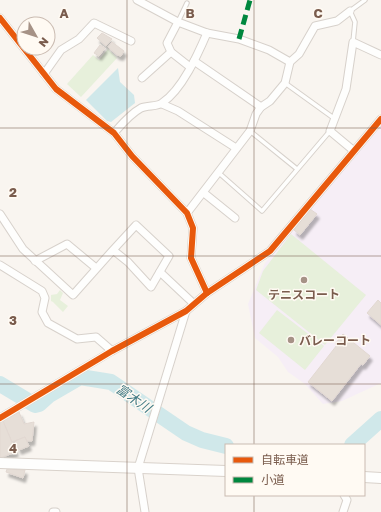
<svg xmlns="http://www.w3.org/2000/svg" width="381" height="512" font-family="'Golos Text','Noto Sans JP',sans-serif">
	<defs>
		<filter id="shadow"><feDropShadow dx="2.5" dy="4.5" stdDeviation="1" flood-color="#0004"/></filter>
	</defs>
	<rect width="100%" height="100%" fill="#f9f5f0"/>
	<polygon fill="#f6eef6" points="381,123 381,383 342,401 323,404 305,384 288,372 278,357 255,338 248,304 265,263"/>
	<g fill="#e7f0db">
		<polygon points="108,49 117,58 81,97 67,84 93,55 99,60"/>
		<polygon points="291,234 366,295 325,345 256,290 263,271"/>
		<polygon points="60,290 63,293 60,300 68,306 63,312 53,302 51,301 51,295 57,294"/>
		<polygon points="277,310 324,346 305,370 259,333"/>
	</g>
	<polygon fill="#d0e8ea" points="118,68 120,82 134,95 135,103 111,122 107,121 86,100"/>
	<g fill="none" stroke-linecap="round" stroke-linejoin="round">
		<g stroke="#d0e8ea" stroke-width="16">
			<polyline points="0,384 35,405 39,404 49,395 80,377 111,382 186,433 202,440 226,446"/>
			<polyline points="352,445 381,419"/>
		</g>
	</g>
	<g fill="#e6ded7" stroke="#e2d8d2" filter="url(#shadow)">
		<polygon points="102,33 112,39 106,46 97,38"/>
		<polygon points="112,42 124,51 121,56 117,55 108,47"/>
		<polygon points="100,45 105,48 99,56 94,53"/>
		<polygon points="310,209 317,214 300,235 294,230"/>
		<polygon points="378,300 381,303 381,325 367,313"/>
		<polygon points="343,334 370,356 363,365 361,364 332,401 308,382 337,345 335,344"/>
		<polygon points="19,412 24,424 34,422 32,441 26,441 25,437 12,442 3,421"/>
		<polygon points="3,421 16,452 0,458 0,423"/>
		<polygon points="25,437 29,446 19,450 15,441"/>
		<polygon points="7,469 25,470 23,478 6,472"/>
	</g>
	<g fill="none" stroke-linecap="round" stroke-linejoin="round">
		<defs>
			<g id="lane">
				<polyline points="178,22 187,3"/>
				<polyline points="353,42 355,22 350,11 365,0"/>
				<polyline points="285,83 335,119"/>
				<polyline points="250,131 297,169"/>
				<polyline points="219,173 262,211 330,131"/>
			</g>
			<g id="street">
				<polyline points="137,0 178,22 207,33 239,39 269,50 290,62"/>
				<polyline points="0,18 56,89 114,133 132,156 187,213 193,228 191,258 207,293"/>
				<polyline points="178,22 167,43 171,52 190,67"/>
				<polyline points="194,61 261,107"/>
				<polyline points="44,74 61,50 79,39 94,23 131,41"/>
				<polyline points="142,78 171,52"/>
				<polyline points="162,104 178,111 236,148"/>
				<path d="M 114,133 C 122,124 130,114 141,108 C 148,105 157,107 162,103 C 182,90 198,54 207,33"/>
				<polyline points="354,151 330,131 346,89 353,42 381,55"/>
				<polyline points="204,193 235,218"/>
				<polyline points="187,213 250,131 256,114 261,107 270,101 285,83 290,62 299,54 315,26 337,21 350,11"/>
				<polyline points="0,214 23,249 73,295 113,250 128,262 151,287 169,256 136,225 113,250"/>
				<polyline points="35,261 67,244 96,268"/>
				<polyline points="0,265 42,291 45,298 42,312 48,323 77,339 96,337 112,351"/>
				<polyline points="160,272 194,304"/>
				<polyline points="0,418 112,351 186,311 207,293 270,251 381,119"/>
				<polyline points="53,512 56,512"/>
				<polyline points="145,512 138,468 186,311"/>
				<polyline points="343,512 347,500 344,495"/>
			</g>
			<g id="secondary">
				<polyline points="0,463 226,471"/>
				<polyline points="364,477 381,478"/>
			</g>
		</defs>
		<use href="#lane" stroke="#d7d1cb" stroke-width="5.5"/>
		<use href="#street" stroke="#d7d1cb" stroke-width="9"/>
		<use href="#secondary" stroke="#d9d2cb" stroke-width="12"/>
		<use href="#lane" stroke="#fefefd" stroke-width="3.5"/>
		<use href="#street" stroke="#fefefd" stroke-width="7"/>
		<use href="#secondary" stroke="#fefefd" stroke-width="10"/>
		<polyline stroke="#00873e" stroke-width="5" stroke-dasharray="10 5" stroke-linecap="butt" points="239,39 250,0"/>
		<defs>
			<g id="cycleway">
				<polyline points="0,18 56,89 114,133 132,156 187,213 193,228 191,258 207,293"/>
				<polyline points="0,418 112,351 186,311 207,293 270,251 381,119"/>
			</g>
		</defs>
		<use href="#cycleway" stroke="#fffaf3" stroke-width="8"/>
		<use href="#cycleway" stroke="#e8590c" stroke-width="6"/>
	</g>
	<path fill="none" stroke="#7a5c4d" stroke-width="1" stroke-opacity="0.55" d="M 127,0 L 127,512M 254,0 L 254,445M 0,128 L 381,128M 0,256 L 381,256M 0,384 L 381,384M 254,495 L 254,512"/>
	<g fill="#a69286" stroke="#fffaf3" stroke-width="1.5">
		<circle cx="304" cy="280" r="4"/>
		<circle cx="291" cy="340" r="4"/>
	</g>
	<g text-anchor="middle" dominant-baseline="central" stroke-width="3" stroke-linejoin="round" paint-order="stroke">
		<g font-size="12" font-weight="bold" fill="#7a5c4d" stroke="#fffaf3">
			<text x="304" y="294">テニスコート</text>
			<text x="299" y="340" text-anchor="start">バレーコート</text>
		</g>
		<g font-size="13" font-style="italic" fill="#437c86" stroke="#fffaf3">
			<text transform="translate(134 398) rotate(34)">富木川</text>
		</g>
	</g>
	<g font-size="13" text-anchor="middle" font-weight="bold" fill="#7a5c4d" stroke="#fffaf3" stroke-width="3" stroke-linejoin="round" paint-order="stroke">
		<text x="64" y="18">A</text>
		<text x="190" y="18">B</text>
		<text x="318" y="18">C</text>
		<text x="13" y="197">2</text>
		<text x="13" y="325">3</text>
		<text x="13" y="453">4</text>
	</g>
	<rect x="225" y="444" width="140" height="52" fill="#fffaf3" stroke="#cabbb1"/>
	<rect x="233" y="457" width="20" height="6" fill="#e8590c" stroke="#cabbb1"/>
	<text x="261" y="464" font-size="12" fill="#7a5c4d">自転車道</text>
	<rect x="233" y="477" width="20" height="6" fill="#00873e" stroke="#cabbb1"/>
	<text x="261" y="484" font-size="12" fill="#7a5c4d">小道</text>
	<g transform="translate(36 36) rotate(129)"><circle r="19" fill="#fffaf3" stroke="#cabbb1"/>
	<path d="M0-3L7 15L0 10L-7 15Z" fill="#a69286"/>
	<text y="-6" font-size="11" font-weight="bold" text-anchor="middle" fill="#7a5c4d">N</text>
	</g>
</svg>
